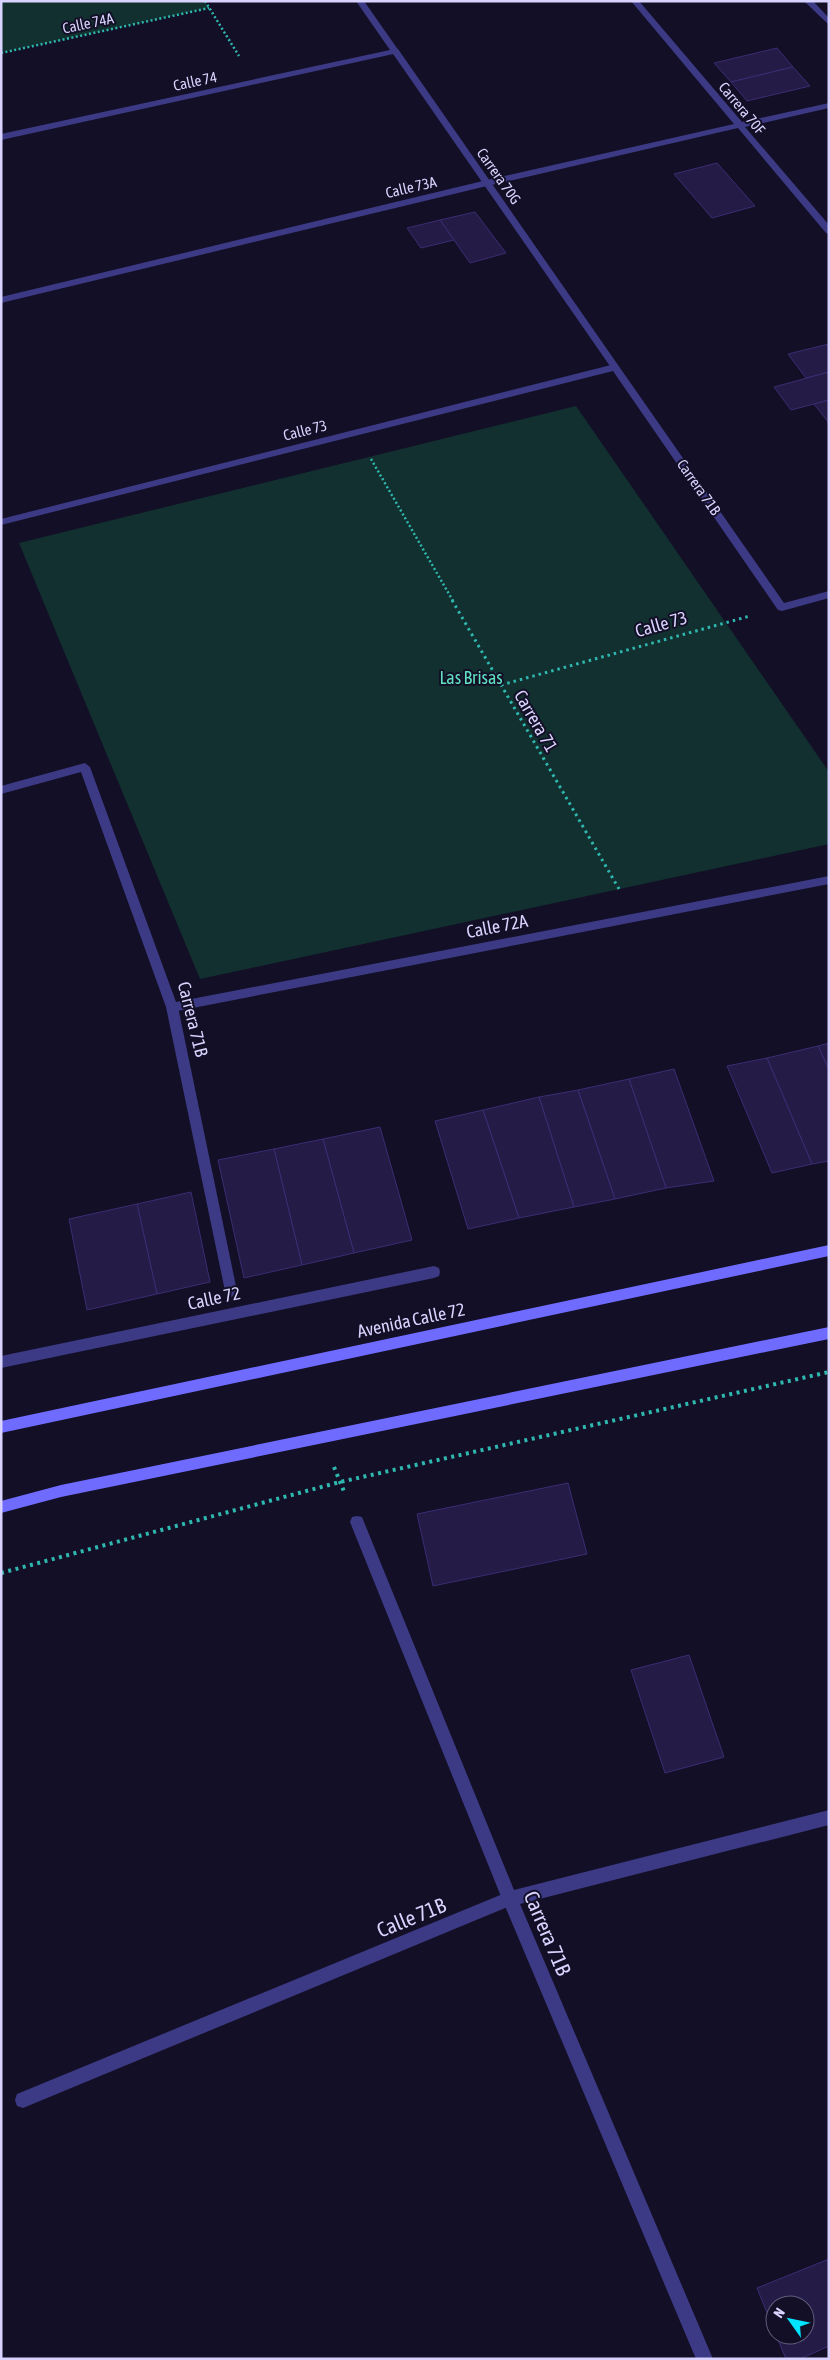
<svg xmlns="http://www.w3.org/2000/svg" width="830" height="2360" font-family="'Asap Condensed',sans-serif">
	<rect width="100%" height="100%" fill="#130f26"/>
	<g fill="#12302f">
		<polygon points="1,1 205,1 209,8 1,53"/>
		<polygon points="576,406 829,772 829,844 200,979 19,543"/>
	</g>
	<g fill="#241b47" stroke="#3b2d73">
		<polygon points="777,48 793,67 731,82 714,63"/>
		<polygon points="793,67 810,86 747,101 731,82"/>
		<polygon points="717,163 755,206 712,218 674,174"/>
		<polygon points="475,212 506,253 470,263 440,220"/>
		<polygon points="440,220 454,240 421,248 407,228"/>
		<polygon points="829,344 829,372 806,378 788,354"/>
		<polygon points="829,372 829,400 791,410 774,387"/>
		<polygon points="829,400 829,423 814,404"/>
		<polygon points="829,1043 829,1070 818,1046"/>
		<polygon points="818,1046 829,1070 829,1161 812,1164 767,1058"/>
		<polygon points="767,1058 812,1164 772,1173 727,1066"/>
		<polygon points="674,1069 714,1181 666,1188 629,1079"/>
		<polygon points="629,1079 666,1188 615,1199 578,1090"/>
		<polygon points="578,1090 615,1199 574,1207 539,1097"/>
		<polygon points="539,1097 574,1207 519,1218 483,1110"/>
		<polygon points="483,1110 519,1218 468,1229 435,1121"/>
		<polygon points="380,1127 412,1240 354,1253 323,1139"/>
		<polygon points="323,1139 354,1253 302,1265 274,1149"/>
		<polygon points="274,1149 302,1265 244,1278 218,1160"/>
		<polygon points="191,1192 210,1282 157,1294 137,1204"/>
		<polygon points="137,1204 157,1294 87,1310 69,1219"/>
		<polygon points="568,1483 587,1554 433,1586 417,1514"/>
		<polygon points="689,1655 724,1757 665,1773 631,1670"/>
		<polygon points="829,2259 829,2346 800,2359 786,2359 776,2335 805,2335 805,2305 775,2305 775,2332 757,2288"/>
	</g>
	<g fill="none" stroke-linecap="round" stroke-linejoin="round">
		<g stroke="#2fb8b0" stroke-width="2.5" stroke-dasharray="2 2.5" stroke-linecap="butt">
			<polyline points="205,1 239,56"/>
			<polyline points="1,53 209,8"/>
			<polyline points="371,459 453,601"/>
		</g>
		<g stroke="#2fb8b0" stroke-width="3" stroke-dasharray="2.5 4" stroke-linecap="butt">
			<polyline points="452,600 619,889"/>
			<polyline points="501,685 750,616"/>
		</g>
		<g stroke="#2fb8b0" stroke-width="4" stroke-dasharray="3 4.5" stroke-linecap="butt">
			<polyline points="334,1467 345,1494"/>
			<polyline points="1,1573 340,1482 829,1372"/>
		</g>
		<g fill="#3d3a85" fill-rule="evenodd">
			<polygon points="392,49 398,49 618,365 618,369 612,369 391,51"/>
			<polygon points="172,1002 178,1007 237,1291 236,1295 231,1297 226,1295 225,1291 166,1007"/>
			<polygon points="434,1266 439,1268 440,1272 439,1276 434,1278 1,1368 1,1356"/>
			<polygon points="510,1891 515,1894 518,1899 515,1904 23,2108 17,2106 15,2100 17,2094"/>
		</g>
		<g fill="#3d3a85" fill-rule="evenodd">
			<polygon points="356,1 364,1 399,51 398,53 1,140 1,134 390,50"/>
			<polygon points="804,1 813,1 829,18 829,25"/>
			<polygon points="615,364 618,365 784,603 829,591 829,598 782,611 778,610 613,371 1,525 1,519"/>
			<polygon points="85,763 90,767 176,1002 829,876 829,884 172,1012 166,1007 81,772 1,794 1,786"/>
			<polygon points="357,1516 362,1517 364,1522 514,1890 829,1810 829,1825 520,1904 713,2359 696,2359 502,1899 350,1522 352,1517"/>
		</g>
		<polygon fill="#3d3a85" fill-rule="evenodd" points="631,1 639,1 742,122 829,103 829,108 745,127 829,225 829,234 826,233 738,128 487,186 1,303 1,297 487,180 734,124"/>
		<g fill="#6f6bff" fill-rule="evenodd">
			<polygon points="829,1245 829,1256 1,1433 1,1421"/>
			<polygon points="829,1327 829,1339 61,1497 1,1513 1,1501 61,1485"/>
		</g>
	</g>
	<g text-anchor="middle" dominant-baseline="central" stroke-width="4" stroke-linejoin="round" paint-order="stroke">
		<g font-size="15" fill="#d9d4ff" stroke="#130f26">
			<text transform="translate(88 23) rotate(-12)">Calle 74A</text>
			<text transform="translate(195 81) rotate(-12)">Calle 74</text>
			<text transform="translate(742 108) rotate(50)">Carrera 70F</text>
			<text transform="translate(499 176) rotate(55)">Carrera 70G</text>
			<text transform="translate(411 187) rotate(-13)">Calle 73A</text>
			<text transform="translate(305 430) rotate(-14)">Calle 73</text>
			<text transform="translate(699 487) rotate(55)">Carrera 71B</text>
		</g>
		<g font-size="18" fill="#d9d4ff" stroke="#130f26">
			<text transform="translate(661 624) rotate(-16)">Calle 73</text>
			<text transform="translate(536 721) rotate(60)">Carrera 71</text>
			<text transform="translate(497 926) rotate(-11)">Calle 72A</text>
			<text transform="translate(193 1019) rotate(76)">Carrera 71B</text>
			<text transform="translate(214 1298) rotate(-12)">Calle 72</text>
			<text transform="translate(411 1320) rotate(-12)">Avenida Calle 72</text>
		</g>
		<g font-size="18" fill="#5fe0c0" stroke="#130f26">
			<text x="471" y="677">Las Brisas</text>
		</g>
		<g font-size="21" fill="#d9d4ff" stroke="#130f26">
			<text transform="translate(411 1917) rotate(-22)">Calle 71B</text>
			<text transform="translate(548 1933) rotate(67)">Carrera 71B</text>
		</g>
	</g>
	<rect width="830" height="2360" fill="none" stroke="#d9d4ff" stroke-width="5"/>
	<g transform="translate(790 2320) rotate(303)"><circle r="24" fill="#130f26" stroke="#625e7d"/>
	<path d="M0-4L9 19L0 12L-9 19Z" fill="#00e5ff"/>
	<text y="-8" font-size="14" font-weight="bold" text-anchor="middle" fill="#d9d4ff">N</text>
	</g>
</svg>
